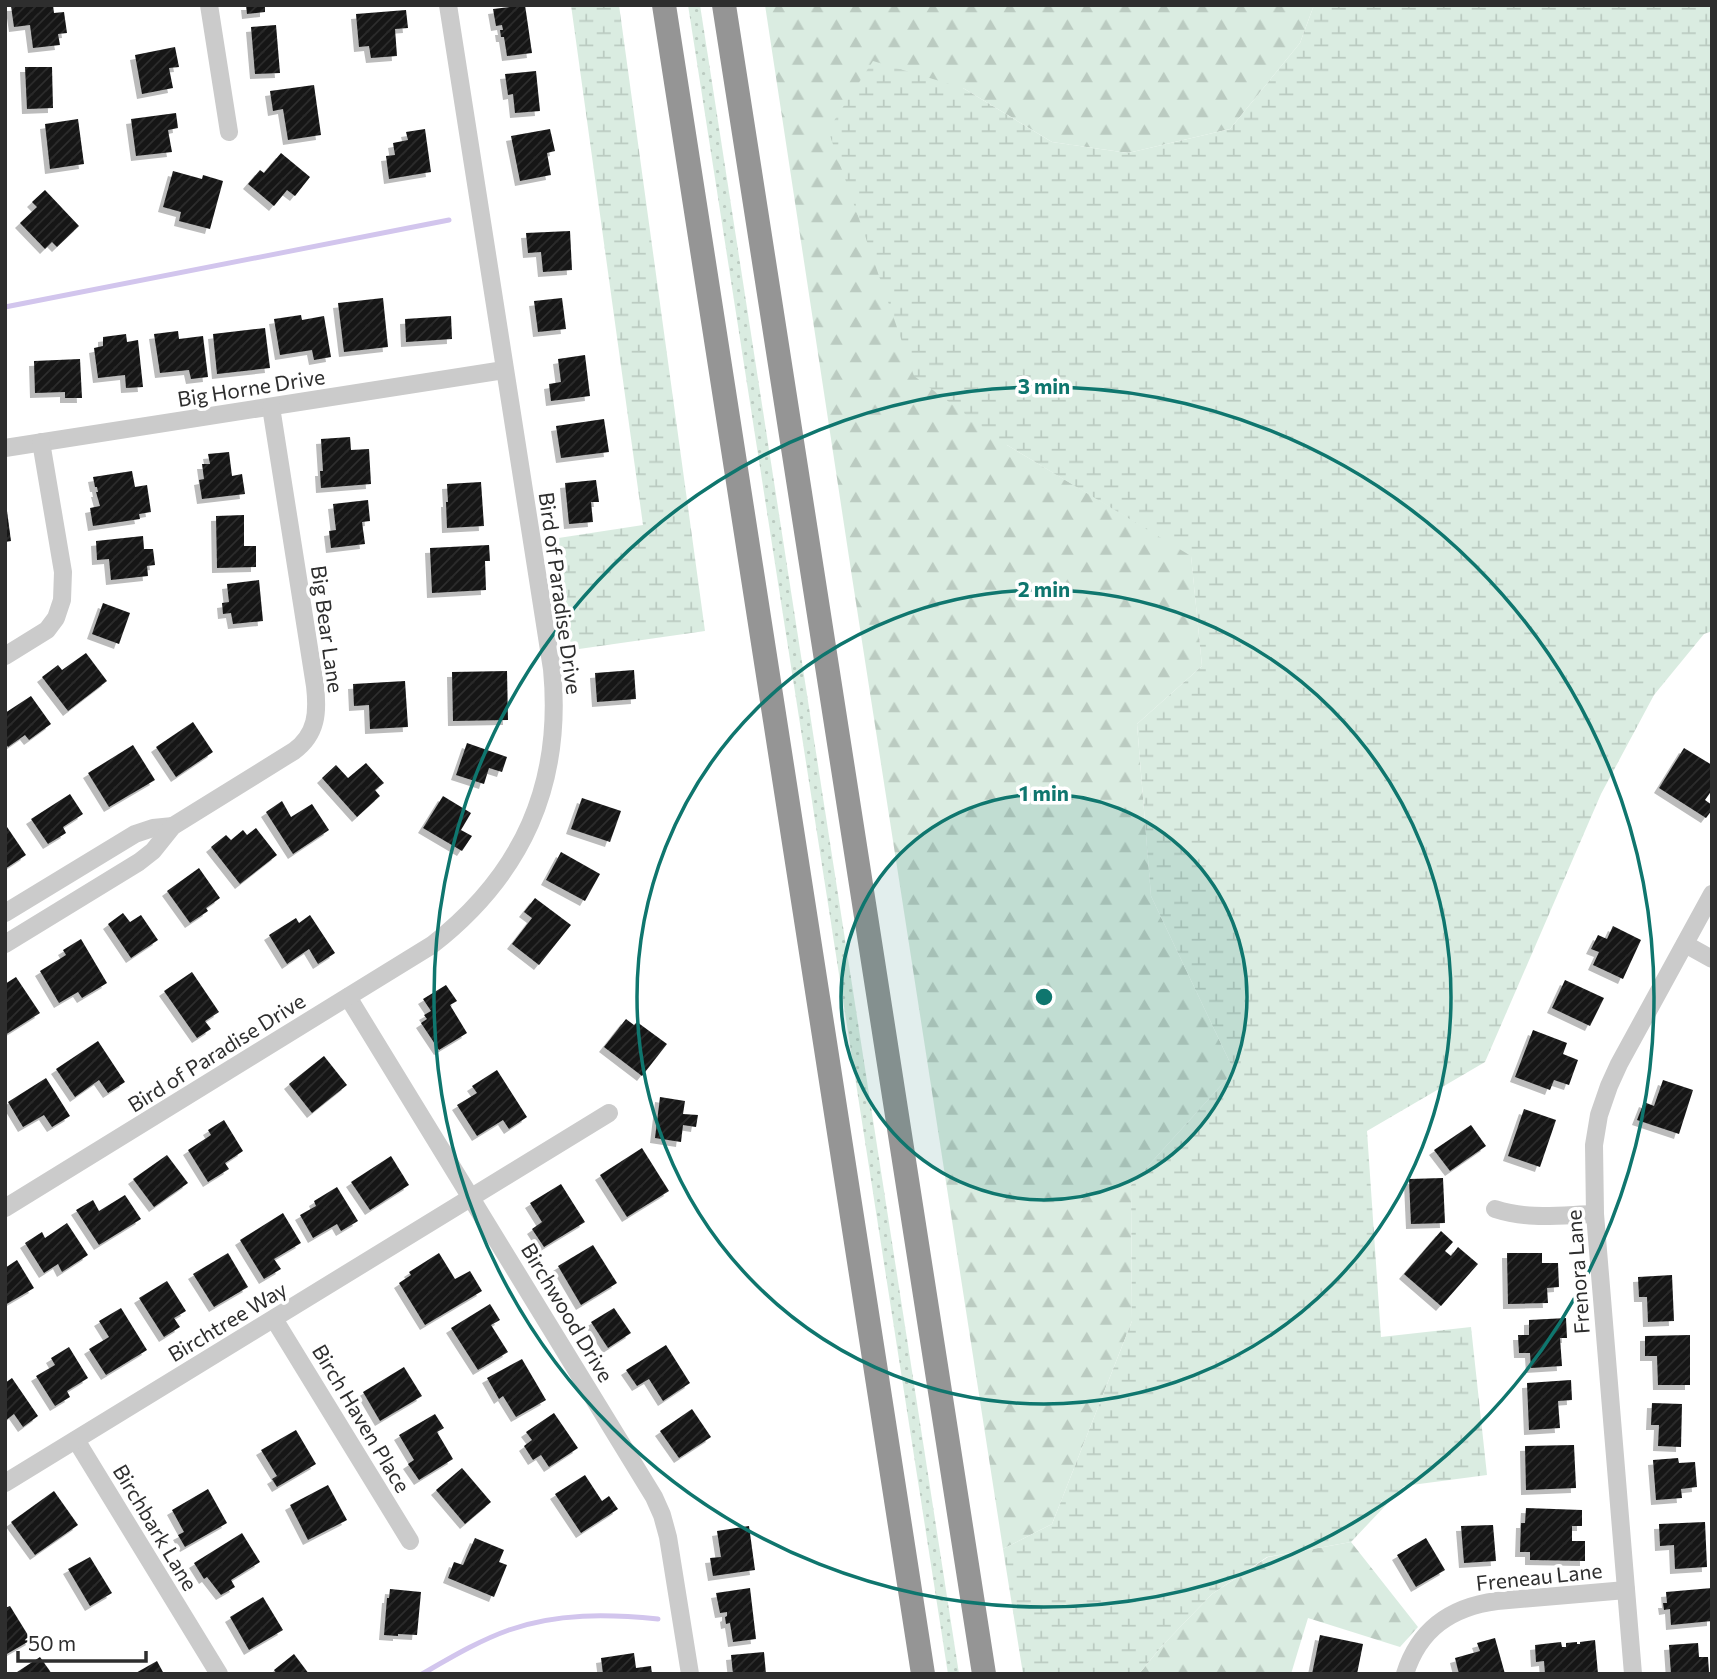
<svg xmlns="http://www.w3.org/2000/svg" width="1717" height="1679" font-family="Commissioner,sans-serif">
	<defs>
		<pattern id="grass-dots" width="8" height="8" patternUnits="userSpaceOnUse" patternTransform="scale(1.75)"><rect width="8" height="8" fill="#daece1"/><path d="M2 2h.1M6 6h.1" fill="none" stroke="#bbcbc1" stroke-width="1.8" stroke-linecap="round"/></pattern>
		<pattern id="forest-firs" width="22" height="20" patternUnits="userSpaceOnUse" patternTransform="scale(1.75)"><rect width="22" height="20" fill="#daece1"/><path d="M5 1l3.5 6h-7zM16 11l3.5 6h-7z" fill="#bbcbc1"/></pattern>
		<pattern id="wetland-marsh" width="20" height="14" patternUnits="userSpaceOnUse" patternTransform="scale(1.75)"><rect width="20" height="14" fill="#daece1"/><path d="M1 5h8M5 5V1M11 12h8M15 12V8" fill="none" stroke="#bbcbc1"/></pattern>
		<pattern id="building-hatch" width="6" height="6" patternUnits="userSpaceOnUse" patternTransform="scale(1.75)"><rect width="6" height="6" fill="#151515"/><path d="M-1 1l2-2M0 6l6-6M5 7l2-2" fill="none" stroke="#2f2f2f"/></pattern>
		<filter id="shadow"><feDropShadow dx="-5" dy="5" stdDeviation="0" flood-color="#0004"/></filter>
	</defs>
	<rect width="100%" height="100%" fill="#fff"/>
	<polygon fill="url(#grass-dots)" points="688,5 700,5 959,1674 948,1674"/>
	<g fill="url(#forest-firs)">
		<polygon points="765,5 1314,5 1300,43 1230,129 1128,153 1052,142 963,88 1007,445 1191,555 1202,666 1137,724 1151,896 1234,1071 1131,1185 1132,1321 1052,1524 1003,1549 852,577"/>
		<polygon points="1351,1542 1418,1627 1400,1647 1308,1618 1291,1674 1139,1674 1161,1647 1212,1594 1268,1557"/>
	</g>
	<g fill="url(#wetland-marsh)">
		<polygon points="571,5 619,5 705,631 572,650 552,539 643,525"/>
		<polygon points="1314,5 1712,5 1712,631 1704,634 1654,695 1601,794 1485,1062 1367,1131 1381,1337 1471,1327 1487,1475 1404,1486 1351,1542 1267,1557 1212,1594 1161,1647 1139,1674 1023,1674 1003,1549 1052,1524 1132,1321 1131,1185 1234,1071 1151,896 1137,724 1202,666 1191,556 1007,445 914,376 828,130 873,61 963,88 1052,142 1128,153 1230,129 1300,43"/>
	</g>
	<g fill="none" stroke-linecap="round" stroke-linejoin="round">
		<g stroke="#d2c5ed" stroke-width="5">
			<polyline points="5,307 449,220"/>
			<path d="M 422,1674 C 450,1658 478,1641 509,1630 C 557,1613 608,1614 658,1619"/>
		</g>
	</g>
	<g fill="url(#building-hatch)" filter="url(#shadow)">
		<polygon points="53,5 54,13 64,12 67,33 58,34 60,45 33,48 30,25 14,27 11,6"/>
		<polygon points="246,5 265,5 265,12 247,14"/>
		<polygon points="525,5 532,53 507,56 504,37 501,37 500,30 503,30 502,25 496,26 493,9"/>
		<polygon points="406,10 408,28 395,29 397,56 371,58 369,46 359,47 356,14"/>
		<polygon points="276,25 280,73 255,74 251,27"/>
		<polygon points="175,47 179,67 169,68 173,88 142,94 135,55"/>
		<polygon points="25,67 52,67 53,108 27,109"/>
		<polygon points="536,71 540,111 515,113 513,94 508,95 505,74"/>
		<polygon points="314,85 321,135 288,140 283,109 273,111 270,91"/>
		<polygon points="176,113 178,128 168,130 172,152 136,156 131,119"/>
		<polygon points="78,119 84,164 50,169 45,124"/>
		<polygon points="425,129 431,172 389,179 386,156 395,155 393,143 408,140 406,132"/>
		<polygon points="550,129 555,151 547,153 551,175 520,181 511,136"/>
		<polygon points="281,153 310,177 295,196 287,190 274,206 248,184 260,170 264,173"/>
		<polygon points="173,171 202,179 203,175 223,181 210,229 179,221 181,212 163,207"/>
		<polygon points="45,190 79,226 57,247 52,242 45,249 20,223 37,207 32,202"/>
		<polygon points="570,231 572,270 543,272 541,252 528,253 526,233"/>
		<polygon points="383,298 388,347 344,352 338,303"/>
		<polygon points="562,298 566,329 538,332 534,301"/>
		<polygon points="301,315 302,320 324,316 331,357 314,360 312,350 280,355 274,319"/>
		<polygon points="451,316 452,339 406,342 405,319"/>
		<polygon points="265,328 270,368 217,374 213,334"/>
		<polygon points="178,331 179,339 203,336 208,377 191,379 189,370 160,373 154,334"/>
		<polygon points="126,334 127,342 138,340 143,387 126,388 125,375 98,378 94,348 103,346 103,337"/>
		<polygon points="585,355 590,396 551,401 549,384 561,382 558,359"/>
		<polygon points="80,359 82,398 65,398 65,392 35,393 34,361"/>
		<polygon points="604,419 609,452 561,458 556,426"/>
		<polygon points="350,437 351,450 369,449 371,484 321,488 320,471 323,471 321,439"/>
		<polygon points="229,452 232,476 242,474 245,494 202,499 199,480 204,479 202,464 210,464 208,454"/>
		<polygon points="132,471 135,487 147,485 151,512 139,514 140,519 93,526 90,508 100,506 96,492 98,492 97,487 95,487 93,477"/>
		<polygon points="596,480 599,502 591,502 593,522 569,524 565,483"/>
		<polygon points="481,482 484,526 447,528 446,502 448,502 447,484"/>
		<polygon points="368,500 370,521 362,522 365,544 331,548 329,531 336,530 333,504"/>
		<polygon points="5,511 7,511 11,541 5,542"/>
		<polygon points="244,515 244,546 256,546 256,567 217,568 216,516"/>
		<polygon points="143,536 144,549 153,549 155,565 147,566 148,576 111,580 109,559 97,560 96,541"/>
		<polygon points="489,545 490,561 485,561 486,590 432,593 430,548"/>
		<polygon points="259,580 263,621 233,624 231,613 223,614 222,603 229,602 227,584"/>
		<polygon points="103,603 130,613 119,644 92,634"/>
		<polygon points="86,653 107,681 68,711 42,677 58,665 62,670"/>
		<polygon points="634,670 636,699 597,702 595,673"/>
		<polygon points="507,671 508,720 453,721 452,672"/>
		<polygon points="405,681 408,727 370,729 369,705 354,706 353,684"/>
		<polygon points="31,696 51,724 29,740 25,735 8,747 5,743 5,713"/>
		<polygon points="193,722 213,752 176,777 156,747"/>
		<polygon points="467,743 507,757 502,772 489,768 484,784 456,775"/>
		<polygon points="133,745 155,780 109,807 88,773"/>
		<polygon points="1684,748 1712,765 1712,790 1705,800 1712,805 1712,810 1706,818 1659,788"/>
		<polygon points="366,763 384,783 375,790 380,796 357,817 322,778 336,765 348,778"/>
		<polygon points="70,794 83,814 63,827 66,833 48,844 31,819"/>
		<polygon points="443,796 471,813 461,830 472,836 462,851 423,828"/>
		<polygon points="582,798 621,811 610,842 571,829"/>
		<polygon points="282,801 291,817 312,804 329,830 293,854 266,812"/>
		<polygon points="5,824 26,855 5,869"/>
		<polygon points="256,828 277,855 240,884 211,847 226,835 231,840 243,830 247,835"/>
		<polygon points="561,852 600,874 585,901 546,880"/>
		<polygon points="199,868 220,898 206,908 208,911 190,923 167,891"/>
		<polygon points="535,898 571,925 539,965 512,944 532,918 524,912"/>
		<polygon points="123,913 130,922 141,915 158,940 131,958 108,924"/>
		<polygon points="310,915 335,953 318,964 309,949 287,964 269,935 296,918 299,923"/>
		<polygon points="1613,926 1641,940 1623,979 1593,965 1599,952 1591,949 1598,935 1607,939"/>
		<polygon points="81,939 107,983 82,998 78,992 59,1003 40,971 66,955 63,950"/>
		<polygon points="192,972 219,1012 205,1021 211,1029 197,1038 164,991"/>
		<polygon points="16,977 40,1013 5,1035 5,984"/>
		<polygon points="1565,980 1604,998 1590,1026 1552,1008"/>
		<polygon points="446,985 457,1001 450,1005 467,1033 439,1050 421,1023 427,1019 424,1015 431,1011 423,999"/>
		<polygon points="626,1019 634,1025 637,1022 667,1044 642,1076 604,1047"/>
		<polygon points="1533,1030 1567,1043 1563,1054 1578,1060 1569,1085 1554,1080 1550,1090 1515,1077"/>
		<polygon points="98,1041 125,1082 108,1093 99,1080 75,1097 56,1069"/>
		<polygon points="324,1056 347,1085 312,1113 289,1084"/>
		<polygon points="497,1070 527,1117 509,1129 503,1120 477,1136 457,1105 477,1093 472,1086"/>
		<polygon points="46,1078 70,1116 52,1127 44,1115 23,1127 8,1102"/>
		<polygon points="1663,1080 1693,1090 1679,1134 1637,1120 1644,1102 1654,1106"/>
		<polygon points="660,1097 685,1101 683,1114 698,1115 696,1127 683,1125 681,1142 655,1138"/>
		<polygon points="1524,1109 1556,1120 1540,1167 1508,1156"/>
		<polygon points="224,1120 243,1151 225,1163 229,1169 208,1182 188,1150 211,1135 208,1130"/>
		<polygon points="1471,1125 1486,1146 1450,1171 1434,1150"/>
		<polygon points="642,1148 669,1191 627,1217 600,1175"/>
		<polygon points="167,1155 188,1183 154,1207 133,1179"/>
		<polygon points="391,1156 409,1185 370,1210 351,1182"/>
		<polygon points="1443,1178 1445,1223 1411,1224 1409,1179"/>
		<polygon points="561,1184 585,1222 544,1247 532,1229 542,1222 530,1203"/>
		<polygon points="337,1187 358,1221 341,1231 337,1224 313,1238 300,1215 316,1206 314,1201"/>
		<polygon points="125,1195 141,1219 99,1245 76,1210 93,1200 99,1211"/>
		<polygon points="283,1213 301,1243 274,1259 281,1269 264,1279 240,1240"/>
		<polygon points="67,1223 88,1255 62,1272 58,1264 44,1273 25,1243 42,1232 45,1238"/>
		<polygon points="1441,1231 1453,1242 1445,1251 1451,1256 1458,1247 1478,1264 1441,1306 1404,1274"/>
		<polygon points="593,1245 617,1283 581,1305 558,1266"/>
		<polygon points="228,1253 248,1287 214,1307 193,1274"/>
		<polygon points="439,1253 455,1279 470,1271 482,1291 425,1325 399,1283 411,1275 409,1272"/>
		<polygon points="1507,1253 1542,1253 1542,1263 1558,1263 1559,1287 1547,1288 1548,1303 1508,1304"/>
		<polygon points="17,1260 34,1288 5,1305 5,1268"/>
		<polygon points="1672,1275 1674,1321 1648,1322 1647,1297 1639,1297 1638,1277"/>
		<polygon points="167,1281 186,1311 174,1318 180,1327 164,1337 139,1298"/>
		<polygon points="490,1304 500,1320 491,1325 508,1352 478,1370 451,1328"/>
		<polygon points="121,1308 147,1350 106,1375 89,1349 109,1337 99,1321"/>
		<polygon points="614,1308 631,1333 608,1348 591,1322"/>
		<polygon points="1566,1318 1567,1338 1560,1338 1562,1366 1531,1368 1530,1353 1519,1353 1518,1335 1529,1335 1529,1320"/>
		<polygon points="1690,1335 1690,1385 1658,1385 1657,1356 1645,1356 1645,1336"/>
		<polygon points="666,1345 690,1383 663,1401 649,1379 637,1386 626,1370"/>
		<polygon points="69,1347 88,1378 67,1391 70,1397 55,1406 36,1376 55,1365 51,1358"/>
		<polygon points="522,1359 546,1400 516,1417 503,1396 499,1399 487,1378"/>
		<polygon points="404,1367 422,1396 380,1421 363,1392"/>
		<polygon points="12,1378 38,1416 23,1427 14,1414 5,1421 5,1383"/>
		<polygon points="1571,1380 1572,1400 1558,1401 1560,1428 1529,1430 1527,1383"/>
		<polygon points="1652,1403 1682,1404 1681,1447 1658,1446 1659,1425 1651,1425"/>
		<polygon points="692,1409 711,1437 679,1458 660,1431"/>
		<polygon points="554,1413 578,1448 549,1467 541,1455 533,1460 524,1446 532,1440 526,1432"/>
		<polygon points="435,1414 444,1428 437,1432 453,1459 419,1480 408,1464 414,1460 399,1435"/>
		<polygon points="296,1430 316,1464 277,1487 272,1479 277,1476 261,1450"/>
		<polygon points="1574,1445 1576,1488 1526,1490 1525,1446"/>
		<polygon points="1678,1458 1679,1463 1695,1462 1697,1487 1681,1489 1682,1498 1656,1500 1653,1460"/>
		<polygon points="462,1468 491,1502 465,1524 436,1490"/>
		<polygon points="585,1475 602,1501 609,1496 618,1509 581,1533 555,1494"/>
		<polygon points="328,1485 347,1520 308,1540 290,1505"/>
		<polygon points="208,1489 227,1523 185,1547 178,1535 184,1532 172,1510"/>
		<polygon points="54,1491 78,1525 35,1555 11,1522"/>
		<polygon points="1526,1508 1582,1510 1582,1526 1572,1526 1572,1541 1585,1541 1585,1561 1530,1560 1530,1552 1520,1552 1521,1523 1525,1523"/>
		<polygon points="1705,1522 1707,1567 1675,1569 1674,1545 1660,1546 1659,1524"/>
		<polygon points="1493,1525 1496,1561 1464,1563 1461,1526"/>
		<polygon points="749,1526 755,1570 713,1576 710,1558 721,1557 717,1531"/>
		<polygon points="242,1533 260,1562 231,1580 235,1587 221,1595 207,1577 204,1579 194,1563"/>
		<polygon points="475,1538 504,1550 499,1562 507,1565 494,1597 448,1578 454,1562 463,1565"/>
		<polygon points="1426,1538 1445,1570 1416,1587 1397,1555"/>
		<polygon points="90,1557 112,1593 90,1606 68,1569"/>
		<polygon points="750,1588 756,1639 733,1642 730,1623 726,1624 725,1617 727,1616 727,1612 720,1613 716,1593"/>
		<polygon points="1712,1588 1712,1621 1671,1625 1670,1609 1664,1610 1663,1603 1667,1603 1666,1592"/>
		<polygon points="390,1589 421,1592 417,1635 398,1634 398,1636 384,1635 387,1598 389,1598"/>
		<polygon points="263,1597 283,1630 249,1650 230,1617"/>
		<polygon points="10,1606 31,1640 5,1655 5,1608"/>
		<polygon points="1320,1635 1363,1644 1357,1674 1312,1674"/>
		<polygon points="1495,1638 1505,1674 1459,1674 1455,1658 1480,1651 1477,1643"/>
		<polygon points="1595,1640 1598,1674 1545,1674 1544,1661 1536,1662 1535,1645 1561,1642 1562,1647 1566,1647 1566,1643 1577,1642 1577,1644 1580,1644 1580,1642"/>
		<polygon points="1698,1643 1699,1657 1708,1657 1709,1672 1700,1672 1700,1674 1671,1674 1669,1645"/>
		<polygon points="764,1652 766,1674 733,1674 731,1655"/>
		<polygon points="634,1653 636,1668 651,1666 652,1674 603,1674 601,1658"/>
		<polygon points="294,1654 309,1674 277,1674 274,1670"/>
		<polygon points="40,1657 52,1674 14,1674"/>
		<polygon points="157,1661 164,1674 134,1674"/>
	</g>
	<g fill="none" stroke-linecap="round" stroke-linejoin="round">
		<g stroke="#cbcbcb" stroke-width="18">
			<polyline points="209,5 229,132"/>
			<polyline points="5,448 504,370"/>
			<polyline points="5,656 47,630 56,618 62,600 63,572 41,442"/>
			<polyline points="5,913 135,834 153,828 173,826"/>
			<path d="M 5,944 L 139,862 L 153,851 L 173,826 L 294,751 C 317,734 318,712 315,686 L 271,407"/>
			<polyline points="1685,944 1712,959"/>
			<polyline points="348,997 654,1497 662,1515 668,1537 690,1674"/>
			<path d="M 5,1208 L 432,945 C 523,874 563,784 552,669 L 448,5"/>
			<path d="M 1495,1209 C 1529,1220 1560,1215 1595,1214"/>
			<polyline points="274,1319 410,1541"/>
			<polyline points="76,1440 219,1674"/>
			<polyline points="5,1483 609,1113"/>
			<path d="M 1405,1674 C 1419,1629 1451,1607 1497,1601 L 1626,1590"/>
			<polyline points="1633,1674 1595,1214 1594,1145 1599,1115 1609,1086 1619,1064 1712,894"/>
		</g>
		<g stroke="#959595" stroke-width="24">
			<polyline points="664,5 923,1674"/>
			<polyline points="724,5 984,1674"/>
		</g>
	</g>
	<circle cx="1044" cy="997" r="203" fill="#0f766e" fill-opacity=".12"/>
	<g fill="none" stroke="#0f766e" stroke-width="3.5">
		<circle cx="1044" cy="997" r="203"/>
		<circle cx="1044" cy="997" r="407"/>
		<circle cx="1044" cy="997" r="610"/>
	</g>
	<g text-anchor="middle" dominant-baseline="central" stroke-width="7" stroke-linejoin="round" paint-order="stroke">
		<g font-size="21" fill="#2e2e2e" stroke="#fff">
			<text transform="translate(251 387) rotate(-9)">Big Horne Drive</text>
			<text transform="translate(561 593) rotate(82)">Bird of Paradise Drive</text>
			<text transform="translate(328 629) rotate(82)">Big Bear Lane</text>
			<text transform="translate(216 1052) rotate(-32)">Bird of Paradise Drive</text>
			<text transform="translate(1577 1272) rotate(-94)">Frenora Lane</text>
			<text transform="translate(568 1312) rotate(59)">Birchwood Drive</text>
			<text transform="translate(227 1321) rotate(-31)">Birchtree Way</text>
			<text transform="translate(362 1418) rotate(59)">Birch Haven Place</text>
			<text transform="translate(156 1527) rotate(59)">Birchbark Lane</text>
			<text transform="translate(1539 1576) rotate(-6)">Freneau Lane</text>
		</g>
	</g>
	<circle cx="1044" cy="997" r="10" fill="#0f766e" stroke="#fff" stroke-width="3.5"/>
	<g font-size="21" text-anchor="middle" font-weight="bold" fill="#0f766e" stroke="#fff" stroke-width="7" stroke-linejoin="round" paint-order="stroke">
		<text x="1044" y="394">3 min</text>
		<text x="1044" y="597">2 min</text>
		<text x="1044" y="801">1 min</text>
	</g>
	<rect width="1717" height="1679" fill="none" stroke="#2e2e2e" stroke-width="14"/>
	<path d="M18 1651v10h128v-10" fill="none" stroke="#2e2e2e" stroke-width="3.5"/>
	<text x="28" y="1651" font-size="21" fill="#2e2e2e" stroke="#ffffff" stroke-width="5" paint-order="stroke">50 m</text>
</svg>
